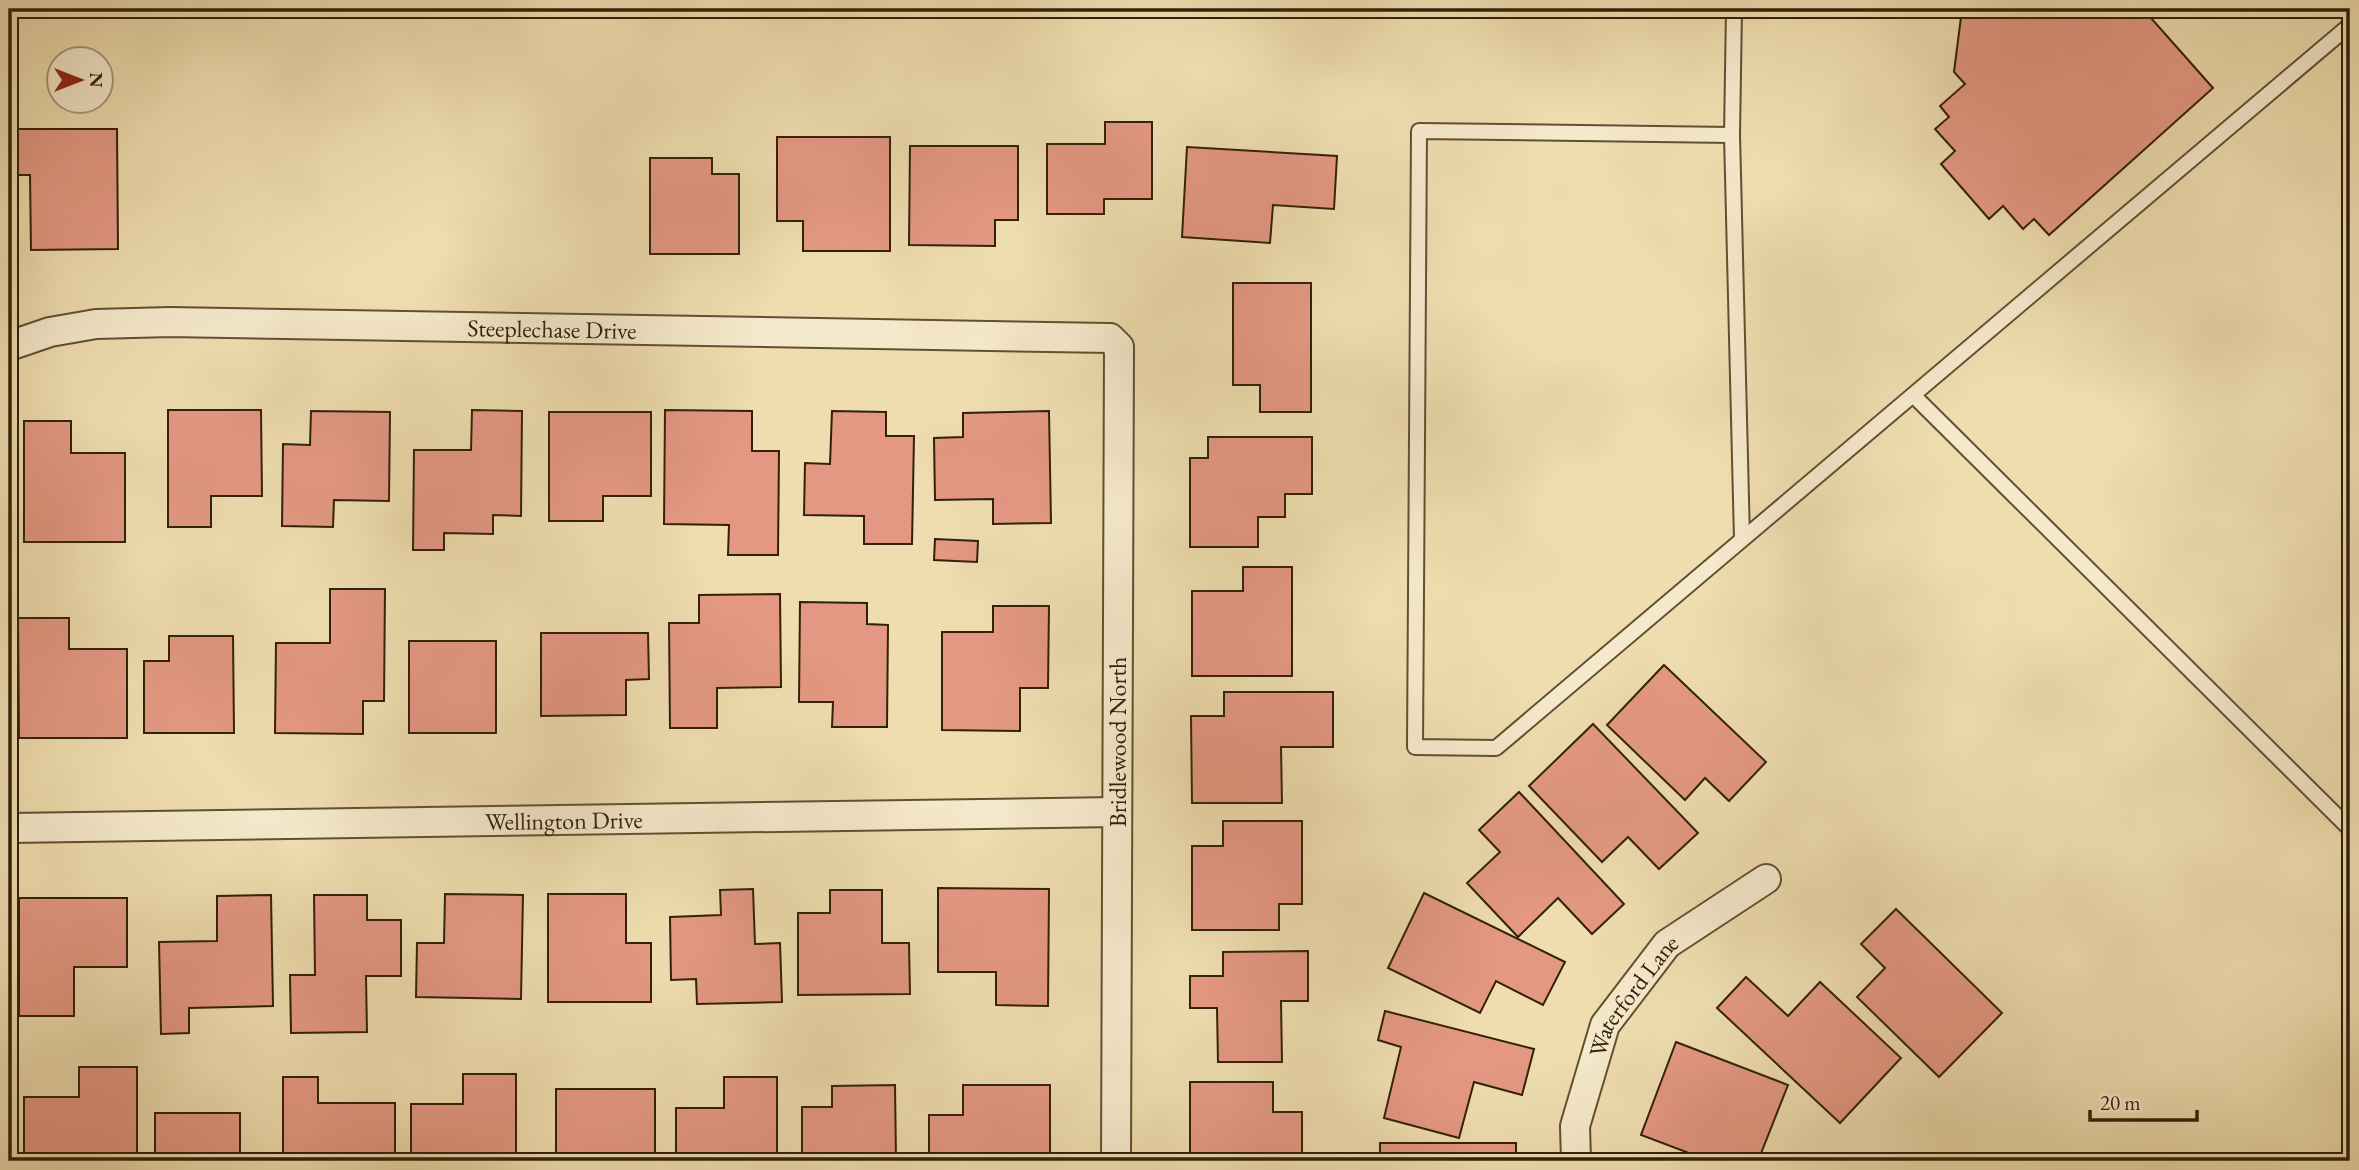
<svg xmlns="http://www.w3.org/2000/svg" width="2359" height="1170" font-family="'EB Garamond',serif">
	<rect width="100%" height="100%" fill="#efddaf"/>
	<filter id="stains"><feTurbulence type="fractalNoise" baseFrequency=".00286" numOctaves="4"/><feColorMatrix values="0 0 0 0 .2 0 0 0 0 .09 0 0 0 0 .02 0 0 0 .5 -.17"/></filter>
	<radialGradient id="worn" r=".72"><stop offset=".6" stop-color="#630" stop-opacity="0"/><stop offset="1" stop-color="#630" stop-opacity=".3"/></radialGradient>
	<g fill="#e49883" stroke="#312109" stroke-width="2">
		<polygon points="1962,9 2034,9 2036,10 2037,9 2143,9 2213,88 2049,235 2034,219 2023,229 2003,206 1989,219 1941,164 1955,151 1935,129 1949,117 1940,106 1965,84 1954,72"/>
		<polygon points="1105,122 1152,122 1152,199 1104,199 1104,214 1047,214 1047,144 1105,144"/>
		<polygon points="9,129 117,129 118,249 31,250 30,175 9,175"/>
		<polygon points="777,137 890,137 890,251 803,251 803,221 777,221"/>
		<polygon points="910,146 1018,146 1018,220 995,220 995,246 909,245"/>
		<polygon points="1187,147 1337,156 1334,209 1273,205 1270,243 1182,237"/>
		<polygon points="650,158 712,158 712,174 739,174 739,254 650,254"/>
		<polygon points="1233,283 1311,283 1311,412 1260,412 1260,385 1233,385"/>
		<polygon points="168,410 261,410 262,496 211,496 211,527 168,527"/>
		<polygon points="472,410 522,411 521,516 493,515 493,534 444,533 444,550 413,550 414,450 471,450"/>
		<polygon points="665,410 752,411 752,451 779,451 778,555 728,555 729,525 664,524"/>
		<polygon points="311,411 390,412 389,501 334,500 333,527 282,526 283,444 310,445"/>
		<polygon points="832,411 886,412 886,436 914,436 912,544 864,544 864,516 804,515 805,463 830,464"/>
		<polygon points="1049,411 1051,523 993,524 993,499 935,500 934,438 963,437 963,413"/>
		<polygon points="549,412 651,412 651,496 603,496 603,521 549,521"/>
		<polygon points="24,421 71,421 71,453 125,453 125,542 24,542"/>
		<polygon points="1208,437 1312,437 1312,494 1285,494 1285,517 1258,517 1258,547 1190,547 1190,458 1208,458"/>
		<polygon points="935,539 978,541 977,562 934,560"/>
		<polygon points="1243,567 1292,567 1292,676 1192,676 1192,591 1243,591"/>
		<polygon points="330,589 385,589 384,701 363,701 363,734 275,733 276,643 330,643"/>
		<polygon points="780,594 781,687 717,688 717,728 670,728 669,623 699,623 699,595"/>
		<polygon points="800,602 867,603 867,624 888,625 887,727 832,727 833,702 799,702"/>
		<polygon points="993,606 1049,606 1048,688 1020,688 1020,731 942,730 942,632 993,632"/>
		<polygon points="18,618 69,618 69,649 127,649 127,738 19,738"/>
		<polygon points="541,633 648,633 649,679 626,680 626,715 541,716"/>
		<polygon points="169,636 233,636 234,733 144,733 144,661 169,661"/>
		<rect x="409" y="641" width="87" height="92"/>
		<polygon points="1664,665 1766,762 1729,801 1705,778 1685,800 1607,725"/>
		<polygon points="1224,692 1333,692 1333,747 1281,747 1282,803 1192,803 1191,716 1224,716"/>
		<polygon points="1593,724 1698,833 1659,869 1628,837 1602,862 1529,786"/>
		<polygon points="1519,792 1624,904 1592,934 1558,898 1518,937 1467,883 1500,852 1479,830"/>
		<polygon points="1223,821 1302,821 1302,904 1279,904 1279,930 1192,930 1192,846 1223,846"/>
		<polygon points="938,888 1049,889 1048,1006 996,1005 996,972 938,972"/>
		<polygon points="753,889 755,944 780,943 782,1002 697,1004 696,979 671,980 670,917 721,915 720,890"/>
		<polygon points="830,890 882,890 882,943 909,943 910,994 798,995 798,913 830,913"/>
		<polygon points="1424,893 1565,962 1543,1005 1496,981 1480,1013 1388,968"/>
		<polygon points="445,894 523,895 521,999 416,997 417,943 444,943"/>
		<polygon points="548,894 626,894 626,943 651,943 651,1002 548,1002"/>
		<polygon points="271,895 273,1006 189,1008 189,1033 161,1034 159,942 217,941 217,896"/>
		<polygon points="314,895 367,895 367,920 401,920 401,976 366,976 367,1032 291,1033 290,975 315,975"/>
		<polygon points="19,898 127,898 127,967 74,967 74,1016 19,1016"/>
		<polygon points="1896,909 2002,1013 1939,1077 1857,997 1885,968 1861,944"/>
		<polygon points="1308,951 1308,1001 1281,1001 1282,1062 1218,1062 1217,1008 1190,1008 1190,976 1223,976 1223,952"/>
		<polygon points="1746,977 1788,1016 1820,982 1901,1058 1840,1123 1717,1008"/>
		<polygon points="1385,1011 1534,1049 1522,1095 1474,1082 1459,1138 1384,1118 1401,1047 1378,1040"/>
		<polygon points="1676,1042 1788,1085 1758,1161 1710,1161 1641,1135"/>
		<polygon points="79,1067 137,1067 137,1161 24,1161 24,1097 79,1097"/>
		<polygon points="463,1074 516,1074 516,1161 411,1161 411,1104 463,1104"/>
		<polygon points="283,1077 318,1077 318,1103 395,1103 395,1157 368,1157 368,1161 283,1161"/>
		<polygon points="724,1077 777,1077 777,1161 676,1161 676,1108 724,1108"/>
		<polygon points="1190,1082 1273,1082 1273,1112 1302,1112 1302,1161 1190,1161"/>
		<polygon points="895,1085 896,1161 802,1161 802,1107 832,1107 832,1086"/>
		<polygon points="963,1085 1050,1085 1050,1161 929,1161 929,1115 963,1115"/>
		<rect x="556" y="1089" width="99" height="72"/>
		<rect x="155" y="1113" width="85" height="48"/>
		<rect x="1380" y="1143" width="136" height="18"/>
	</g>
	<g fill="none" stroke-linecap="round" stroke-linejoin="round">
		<defs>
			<g id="lane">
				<polyline points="1734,9 1732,135 1742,539"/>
				<polyline points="1732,135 1419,131 1415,747 1496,748 2350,25"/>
				<polyline points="1913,395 2350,829"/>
			</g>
			<g id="street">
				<path id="s1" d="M 9,346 L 50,332 L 96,324 L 170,322 L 1110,338 L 1119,347 L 1116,1161"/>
				<path id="s2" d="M 9,828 L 1117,812"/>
				<path id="s3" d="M 1576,1161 L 1575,1126 L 1605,1025 L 1667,944 L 1766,879"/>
			</g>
		</defs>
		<use href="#lane" stroke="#605032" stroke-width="18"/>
		<use href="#street" stroke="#605032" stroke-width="32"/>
		<use href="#lane" stroke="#f5e9cb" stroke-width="14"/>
		<use href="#street" stroke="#f5e9cb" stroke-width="28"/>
	</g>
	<g text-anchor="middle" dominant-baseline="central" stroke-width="5" stroke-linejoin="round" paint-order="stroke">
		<g font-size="24" fill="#312109" stroke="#f5e9cb">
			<text stroke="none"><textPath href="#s1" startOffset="546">Steeplechase Drive</textPath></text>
			<text transform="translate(1117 742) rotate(-90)">Bridlewood North</text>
			<text stroke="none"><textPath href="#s2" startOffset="555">Wellington Drive</textPath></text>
			<text stroke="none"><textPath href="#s3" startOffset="180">Waterford Lane</textPath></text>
		</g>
	</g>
	<rect width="2359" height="1170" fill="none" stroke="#efddaf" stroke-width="35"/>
	<rect x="10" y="10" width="2338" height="1149" fill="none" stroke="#312109" stroke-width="3.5"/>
	<rect x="18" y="18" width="2324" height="1135" fill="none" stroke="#312109" stroke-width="2"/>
	<g transform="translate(80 80) rotate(90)"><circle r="33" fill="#f5e9cb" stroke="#a7997d" stroke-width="2"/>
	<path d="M0-5L12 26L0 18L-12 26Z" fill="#8f2418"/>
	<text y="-10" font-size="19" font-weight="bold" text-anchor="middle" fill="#312109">N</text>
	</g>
	<path d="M2090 1110v10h107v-10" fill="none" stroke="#312109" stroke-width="3.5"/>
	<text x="2100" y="1110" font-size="21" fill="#312109" stroke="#f5e9cb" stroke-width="5" paint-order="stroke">20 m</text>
	<rect width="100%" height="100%" filter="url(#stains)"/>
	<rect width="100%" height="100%" fill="url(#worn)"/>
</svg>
